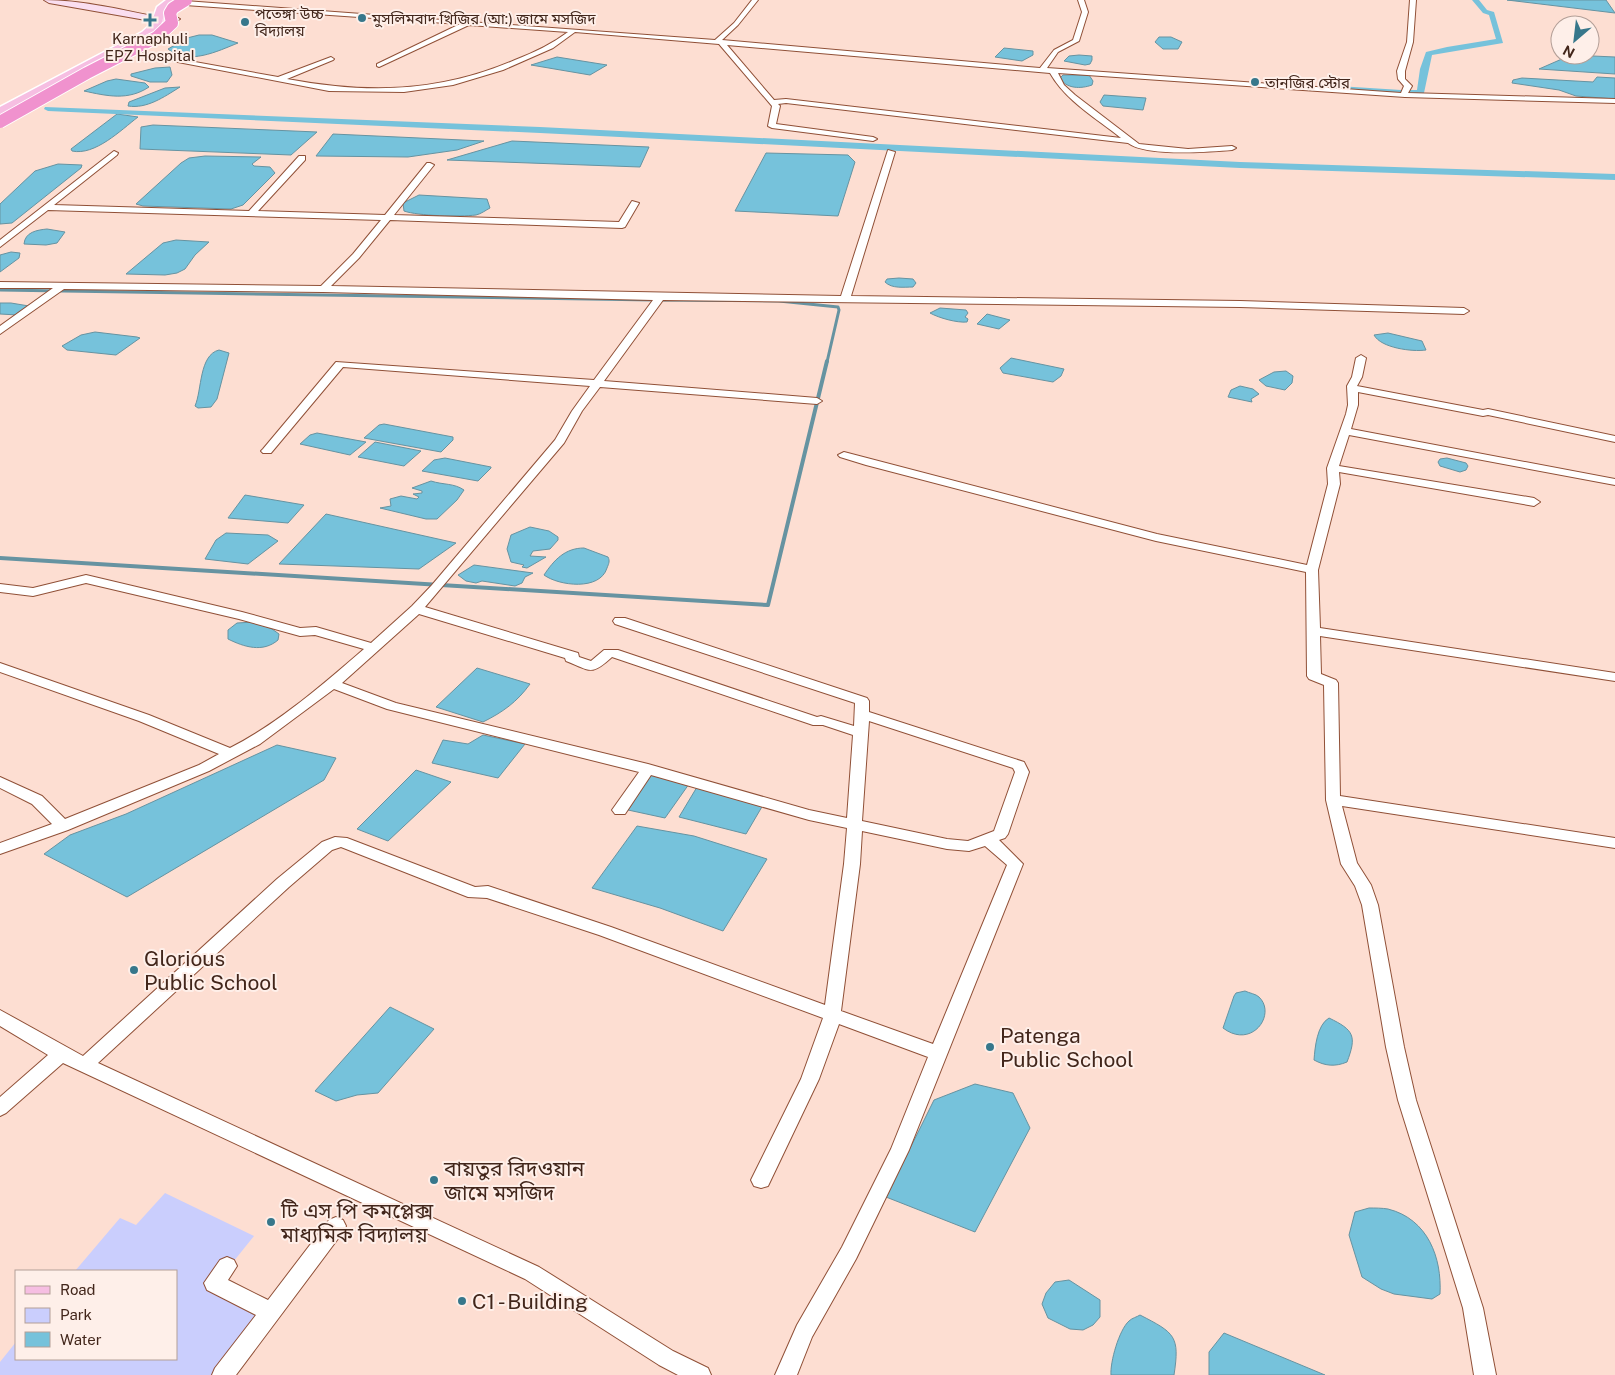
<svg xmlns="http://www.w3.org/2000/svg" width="1615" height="1375" font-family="'Public Sans','Noto Sans Bengali',sans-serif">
	<rect width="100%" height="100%" fill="#fdded2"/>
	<polygon fill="#cacefd" points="165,1193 254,1236 217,1282 272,1311 222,1375 0,1375 0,1362 16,1342 16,1359 176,1359 176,1271 75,1271 120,1218 136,1225"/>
	<g fill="#76c2db" stroke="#6693a1">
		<polygon points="1507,0 1606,0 1615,13"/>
		<path d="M 199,35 L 212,35 L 238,43 C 218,51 188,66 168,49 L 187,38 Z"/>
		<polygon points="1159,37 1171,37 1182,42 1178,49 1163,49 1155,42"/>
		<polygon points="1004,48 1033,51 1033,55 1022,61 995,57"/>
		<polygon points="1079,55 1092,56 1092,60 1090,64 1085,65 1064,61 1069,56"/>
		<polygon points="1571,55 1615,57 1615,74 1539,69"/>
		<polygon points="557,57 607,65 590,75 531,65"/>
		<polygon points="170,67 172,75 167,82 150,82 131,76 131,74 155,68"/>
		<path d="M 1063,75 L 1089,75 L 1093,81 L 1092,85 C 1081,89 1066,89 1060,78 Z"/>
		<polygon points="1597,77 1615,78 1615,99 1576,96 1559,90 1512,83 1513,80 1522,78 1593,82"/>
		<path d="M 116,79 L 145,83 L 149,87 C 128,101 107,96 84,91 L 107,81 Z"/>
		<path d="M 180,87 C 164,97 147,109 128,106 L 129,102 L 165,88 Z"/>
		<polygon points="1104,95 1146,98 1143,110 1103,106 1100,102"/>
		<path d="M 117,114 L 138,117 C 121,130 95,156 72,151 L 71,149 Z"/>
		<polygon points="153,125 317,132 291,155 140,149 141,127"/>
		<polygon points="333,134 484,141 457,150 408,157 316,156"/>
		<polygon points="512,141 649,147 640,167 447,160"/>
		<polygon points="766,153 848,155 855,162 838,216 735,211"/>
		<polygon points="205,156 261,157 252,164 254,166 270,167 275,173 243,205 231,209 143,206 136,204 181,163 189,158"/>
		<polygon points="58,164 82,165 81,168 12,223 0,224 0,204 35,171"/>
		<path d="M 419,195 L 487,199 L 490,208 C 486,210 481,214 476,215 C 460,217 418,216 404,211 L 403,203 Z"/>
		<path d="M 47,229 L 65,232 L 57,243 L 46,245 L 24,244 C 25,232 37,230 47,229 Z"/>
		<polygon points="176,240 209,242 195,255 185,269 177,273 165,275 126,274 163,243"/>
		<polygon points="11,252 20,253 19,258 0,272 0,255"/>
		<path d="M 899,278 L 913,279 L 916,283 L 913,287 C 904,287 892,289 885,282 L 887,279 Z"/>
		<polygon points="0,303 11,303 29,306 18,315 0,314"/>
		<path d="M 940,308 L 966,310 L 968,313 L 965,317 L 968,319 L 967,322 C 957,323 939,318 930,313 Z"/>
		<polygon points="987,314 1010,320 999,329 977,324"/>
		<polygon points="95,332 137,337 140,338 116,355 67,350 62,346 81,335"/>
		<path d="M 1388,333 L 1422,341 L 1426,350 C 1412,352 1381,348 1374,335 Z"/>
		<path d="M 219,350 L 229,353 L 217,399 L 211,407 L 198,408 L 195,406 C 202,390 199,355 219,350 Z"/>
		<polygon points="1011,358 1064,369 1061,376 1053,382 1003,373 1000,368"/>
		<polygon points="1286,371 1293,376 1292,383 1285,390 1266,386 1259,380 1274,372"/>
		<polygon points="1240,386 1253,389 1259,394 1251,399 1252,402 1228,397 1231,390"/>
		<polygon points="384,424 453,437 453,440 441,452 364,438 379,425"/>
		<polygon points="317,433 366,442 350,455 300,444 310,435"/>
		<polygon points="375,442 421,451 404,466 358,457"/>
		<polygon points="445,458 491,467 491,468 478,481 422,471 434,460"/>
		<polygon points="1447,458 1466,463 1468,466 1466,470 1460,472 1440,466 1438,462 1440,459"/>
		<path d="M 431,481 C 443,485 454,483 464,490 L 457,500 L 437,519 L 426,519 L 380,508 L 391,506 L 390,499 L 401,496 L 417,499 L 419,497 L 413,494 L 422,493 L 422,491 L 412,488 Z"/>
		<polygon points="245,495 304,505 288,523 228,518"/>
		<polygon points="326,514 456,543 419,569 279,564"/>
		<polygon points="530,527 549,531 558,537 558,540 550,549 533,551 530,556 546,557 527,568 522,567 524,565 511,562 507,549 511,535"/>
		<polygon points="226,533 268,535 278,541 248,564 205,559 216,540"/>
		<path d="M 584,548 L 608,557 C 610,561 609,563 607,568 C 600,591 559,586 544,575 C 554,560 565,548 584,548 Z"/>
		<polygon points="474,565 533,573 525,577 522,583 515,586 482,581 476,583 466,581 458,575"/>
		<path d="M 254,622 L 272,629 L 279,634 L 278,640 C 263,653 244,647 228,639 L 228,630 L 237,623 Z"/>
		<path d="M 477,668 L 530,684 C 517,702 503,712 483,722 L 436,707 Z"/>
		<polygon points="483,735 525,744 498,778 432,763 443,740 468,744"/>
		<polygon points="277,745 336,758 324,780 127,897 44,854 70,835 126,814"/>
		<polygon points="416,770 451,782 388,841 357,829"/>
		<polygon points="652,773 689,784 665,818 628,810"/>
		<polygon points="697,787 763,805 746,834 679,817"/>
		<polygon points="637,826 694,836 767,859 723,931 660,908 592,888"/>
		<path d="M 1245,991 C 1249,993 1256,994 1259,997 C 1277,1014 1252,1050 1223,1028 L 1234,996 L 1236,993 Z"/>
		<polygon points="390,1007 434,1029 378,1093 357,1095 336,1101 315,1091"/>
		<path d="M 1329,1018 C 1354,1030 1357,1036 1347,1062 C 1335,1067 1325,1066 1314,1060 C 1315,1047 1317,1025 1329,1018 Z"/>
		<polygon points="975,1084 1013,1093 1030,1128 975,1232 886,1197 934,1100"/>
		<path d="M 1369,1208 C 1375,1208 1382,1208 1388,1209 C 1428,1219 1442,1258 1440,1294 L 1432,1299 L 1394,1294 L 1381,1289 L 1362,1277 L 1349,1235 L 1355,1212 Z"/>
		<polygon points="1069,1280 1100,1300 1100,1317 1093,1325 1083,1330 1070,1329 1048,1318 1042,1304 1046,1293 1055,1282"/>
		<path d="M 1140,1315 C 1175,1333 1180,1336 1174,1375 L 1111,1375 C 1110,1362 1119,1330 1129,1321 C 1132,1318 1137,1317 1140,1315 Z"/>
		<polygon points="1224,1333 1325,1375 1209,1375 1209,1352"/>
	</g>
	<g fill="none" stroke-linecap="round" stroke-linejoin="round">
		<g stroke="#6693a1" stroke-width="3">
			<polyline points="0,290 654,300"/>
			<polyline points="661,300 779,301 838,307 839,310 827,362"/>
		</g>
		<polyline stroke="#6693a1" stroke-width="4" points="0,558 768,605 827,361"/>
		<g fill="#76c2db" fill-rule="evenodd">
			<polygon points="1472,0 1479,0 1487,10 1494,12 1503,43 1432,55 1424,93 1420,95 1406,94 1406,90 1417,90 1420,69 1426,52 1447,47 1496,39 1489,15 1483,13"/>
			<polygon points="1338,86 1401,90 1405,92 1401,94 1341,90 1338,90"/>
			<polygon points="45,107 540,127 1240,162 1615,174 1615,180 1240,168 540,133 48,111 44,109"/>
		</g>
		<defs>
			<g id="street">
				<path d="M 752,0 L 758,0 L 738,25 L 722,40 L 1040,68 L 1054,50 L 1073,40 L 1082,12 L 1078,0 L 1084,0 L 1088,12 L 1079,41 L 1058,52 L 1047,68 L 1401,93 L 1404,86 L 1398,79 L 1397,71 L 1407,42 L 1410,0 L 1416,0 L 1413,42 L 1405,71 L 1405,79 L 1412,86 L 1408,93 L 1615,99 L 1615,103 L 1405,97 L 1058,73 L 1064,85 L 1075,95 L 1139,144 L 1188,149 L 1232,146 L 1236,148 L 1232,150 C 1208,152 1147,157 1128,143 L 786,103 L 778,104 L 780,106 L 776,124 L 873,137 L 877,139 L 873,141 L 772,128 L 768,126 L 772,106 L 719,44 L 575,32 L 553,48 L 503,70 L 453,85 L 404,92 L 329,91 L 131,53 L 134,51 L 278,77 L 331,57 L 334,59 L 333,60 L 287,79 C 367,94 438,93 515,60 C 533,53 552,44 568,32 L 469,25 L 379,67 L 377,66 L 377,64 L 460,24 L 185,5 L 182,3 L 185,1 L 715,40 L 734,23 ZM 727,45 L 1050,73 C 1066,101 1096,118 1121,138 L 786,99 L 774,100 Z"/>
				<path d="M 888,150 L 895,152 L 851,296 L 1240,301 L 1464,308 L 1469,311 L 1464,314 L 1240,307 L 663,300 L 604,381 L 817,398 L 822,401 L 817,404 L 600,387 L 582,411 L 564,443 L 425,607 L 578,653 L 579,657 L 591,661 L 604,650 L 618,650 L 817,717 L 821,716 L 854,726 L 855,703 L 615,624 L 613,621 L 615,618 L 625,618 L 867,698 L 869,701 L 869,712 L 1024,762 L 1029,772 L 1008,834 L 1005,838 L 999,840 L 1023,864 L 909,1150 L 856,1259 L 812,1337 L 797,1375 L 775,1375 L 797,1325 L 842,1247 L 891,1149 L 928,1057 L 839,1024 L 819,1079 L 768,1186 L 761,1188 L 754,1186 L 751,1180 L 801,1079 L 823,1018 L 599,935 L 487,898 L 468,897 L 341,847 L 332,850 L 289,887 L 98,1063 L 539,1267 L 673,1351 L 708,1368 L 711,1375 L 678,1375 L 659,1365 L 525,1279 L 63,1063 L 6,1113 L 0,1116 L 0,1097 L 48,1055 L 0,1026 L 0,1010 L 83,1056 L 277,879 L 322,842 L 335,837 L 347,838 L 475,887 L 488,886 L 611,927 L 825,1005 L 844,864 L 847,828 L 809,820 L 651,775 L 625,814 L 615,814 L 612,810 L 639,772 L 387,709 L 334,689 L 260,744 L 209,771 L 68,830 L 0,854 L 0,843 L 52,824 L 32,804 L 0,788 L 0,777 L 42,796 L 65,819 L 199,765 L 219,754 L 139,721 L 0,672 L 0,663 L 149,715 L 230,748 C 279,723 322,685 364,649 L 315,635 L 300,636 L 239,619 L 86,583 L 33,596 L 0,592 L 0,584 L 33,588 L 86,575 L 242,612 L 300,628 L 316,627 L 371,643 L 412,606 L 432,585 L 555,440 L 572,411 L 590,386 L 343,367 L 271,453 L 263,453 L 261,451 L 263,449 L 336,362 L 594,380 L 653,300 L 323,292 L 64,289 L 0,334 L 0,326 L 53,288 L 0,288 L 0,282 L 321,286 L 353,254 L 381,220 L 48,210 L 0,247 L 0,240 L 114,151 L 118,153 L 117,155 L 54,205 L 249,211 L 299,156 L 305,156 L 305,160 L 258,211 L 385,215 L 427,163 L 430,163 L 434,165 L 394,215 L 619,222 L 632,201 L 639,203 L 625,227 L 622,228 L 390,220 L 359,258 L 331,286 L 841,296 ZM 419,614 L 565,658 L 566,661 C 591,671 591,676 612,657 L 813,725 L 823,725 L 853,735 L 847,818 L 809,810 L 648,764 L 396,703 L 342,683 ZM 869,721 L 1013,768 L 1015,772 L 994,831 L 968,841 L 947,839 L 862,821 ZM 862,831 L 947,849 L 969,851 L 985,846 L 1007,865 L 933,1044 L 841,1011 L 860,864 Z"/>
				<polygon points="1361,355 1366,358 1362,377 1357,386 1483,410 1488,409 1615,436 1615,442 1488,415 1483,416 1358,392 1358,405 1351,429 1615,479 1615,485 1349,435 1339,466 1534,498 1540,502 1534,506 1339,472 1340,484 1318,570 1320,628 1615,673 1615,681 1320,636 1321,674 1336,680 1338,683 1340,796 1615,838 1615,848 1342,806 1357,863 1371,885 1378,905 1404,1047 1416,1100 1483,1308 1496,1375 1474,1375 1463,1308 1398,1100 1386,1047 1362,905 1355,886 1341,864 1326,800 1324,685 1309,679 1307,676 1306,572 1156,541 866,465 840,457 838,455 844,452 1157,534 1307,565 1328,484 1327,468 1346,414 1348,405 1347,386 1352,377 1356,358"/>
				<polygon points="336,1217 343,1220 346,1226 343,1232 236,1375 212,1375 215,1368 256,1315 207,1290 204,1283 220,1260 227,1257 234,1260 237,1266 228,1280 268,1300 329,1220"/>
			</g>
			<path id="secondary" d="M 44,0 C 81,0 117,9 153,16 C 162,17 173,14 180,19 L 175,22 L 157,22 L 49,3 Z"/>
			<polygon id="primary" points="166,0 179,0 165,11 161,25 150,36 0,116 0,107 142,32 151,24 157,7"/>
		</defs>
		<use href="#street" stroke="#905037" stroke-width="2"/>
		<use href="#secondary" stroke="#905037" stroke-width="2"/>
		<use href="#primary" stroke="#fff" stroke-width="3"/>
		<use href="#street" fill="#fff" fill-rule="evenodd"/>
		<use href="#secondary" fill="#fadef0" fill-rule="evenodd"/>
		<use href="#primary" fill="#f6bee2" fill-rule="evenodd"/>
		<defs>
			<polyline id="highway-bridge" points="0,122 87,73 157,37 172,23 170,13 173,8 186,0"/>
		</defs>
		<use href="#highway-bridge" stroke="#fff" stroke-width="14" stroke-linecap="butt"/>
		<use href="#highway-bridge" stroke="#f092ce" stroke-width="12"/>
	</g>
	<g fill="#37778b" stroke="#feefe9" stroke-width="2">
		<circle cx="362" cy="18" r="5"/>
		<path d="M147.5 12.5h5v5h5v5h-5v5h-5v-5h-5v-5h5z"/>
		<circle cx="245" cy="22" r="5"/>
		<circle cx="1255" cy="82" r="5"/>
		<circle cx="134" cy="970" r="5"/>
		<circle cx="990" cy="1047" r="5"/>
		<circle cx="434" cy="1180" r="5"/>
		<circle cx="271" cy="1222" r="5"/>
		<circle cx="462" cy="1301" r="5"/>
	</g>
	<g text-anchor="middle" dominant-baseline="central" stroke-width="4" stroke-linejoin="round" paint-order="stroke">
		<g font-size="15" fill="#42261b" stroke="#feefe9" text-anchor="start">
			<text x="255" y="13">পতেঙ্গা উচ্চ<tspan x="255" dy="17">বিদ্যালয়</tspan></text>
			<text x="372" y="18">মুসলিমবাদ খিজির (আ:) জামে মসজিদ</text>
			<text x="150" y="38" text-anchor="middle">Karnaphuli<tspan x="150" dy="17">EPZ Hospital</tspan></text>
			<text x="1265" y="82">তানজির স্টোর</text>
		</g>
		<g font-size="21" fill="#42261b" stroke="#feefe9" text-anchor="start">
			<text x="144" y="958">Glorious<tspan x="144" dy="24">Public School</tspan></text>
			<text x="1000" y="1035">Patenga<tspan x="1000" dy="24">Public School</tspan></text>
			<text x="444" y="1168">বায়তুর রিদওয়ান<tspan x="444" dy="24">জামে মসজিদ</tspan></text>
			<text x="281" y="1210">টি এস পি কমপ্লেক্স<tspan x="281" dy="24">মাধ্যমিক বিদ্যালয়</tspan></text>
			<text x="472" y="1301">C1 - Building</text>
		</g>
	</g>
	<rect x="15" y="1270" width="162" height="90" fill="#feefe9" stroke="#b39f97"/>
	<rect x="25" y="1286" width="25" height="8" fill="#f6bee2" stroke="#b39f97"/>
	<text x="60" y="1295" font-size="15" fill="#42261b">Road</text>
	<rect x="25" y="1308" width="25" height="15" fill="#cacefd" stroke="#b39f97"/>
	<text x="60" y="1320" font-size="15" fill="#42261b">Park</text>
	<rect x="25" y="1332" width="25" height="15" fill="#76c2db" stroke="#b39f97"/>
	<text x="60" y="1345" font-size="15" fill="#42261b">Water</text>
	<g transform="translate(1575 40) rotate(208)"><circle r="24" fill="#feefe9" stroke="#b39f97"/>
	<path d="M0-4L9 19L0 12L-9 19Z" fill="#37778b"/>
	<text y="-8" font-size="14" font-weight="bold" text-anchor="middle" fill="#42261b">N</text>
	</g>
</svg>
